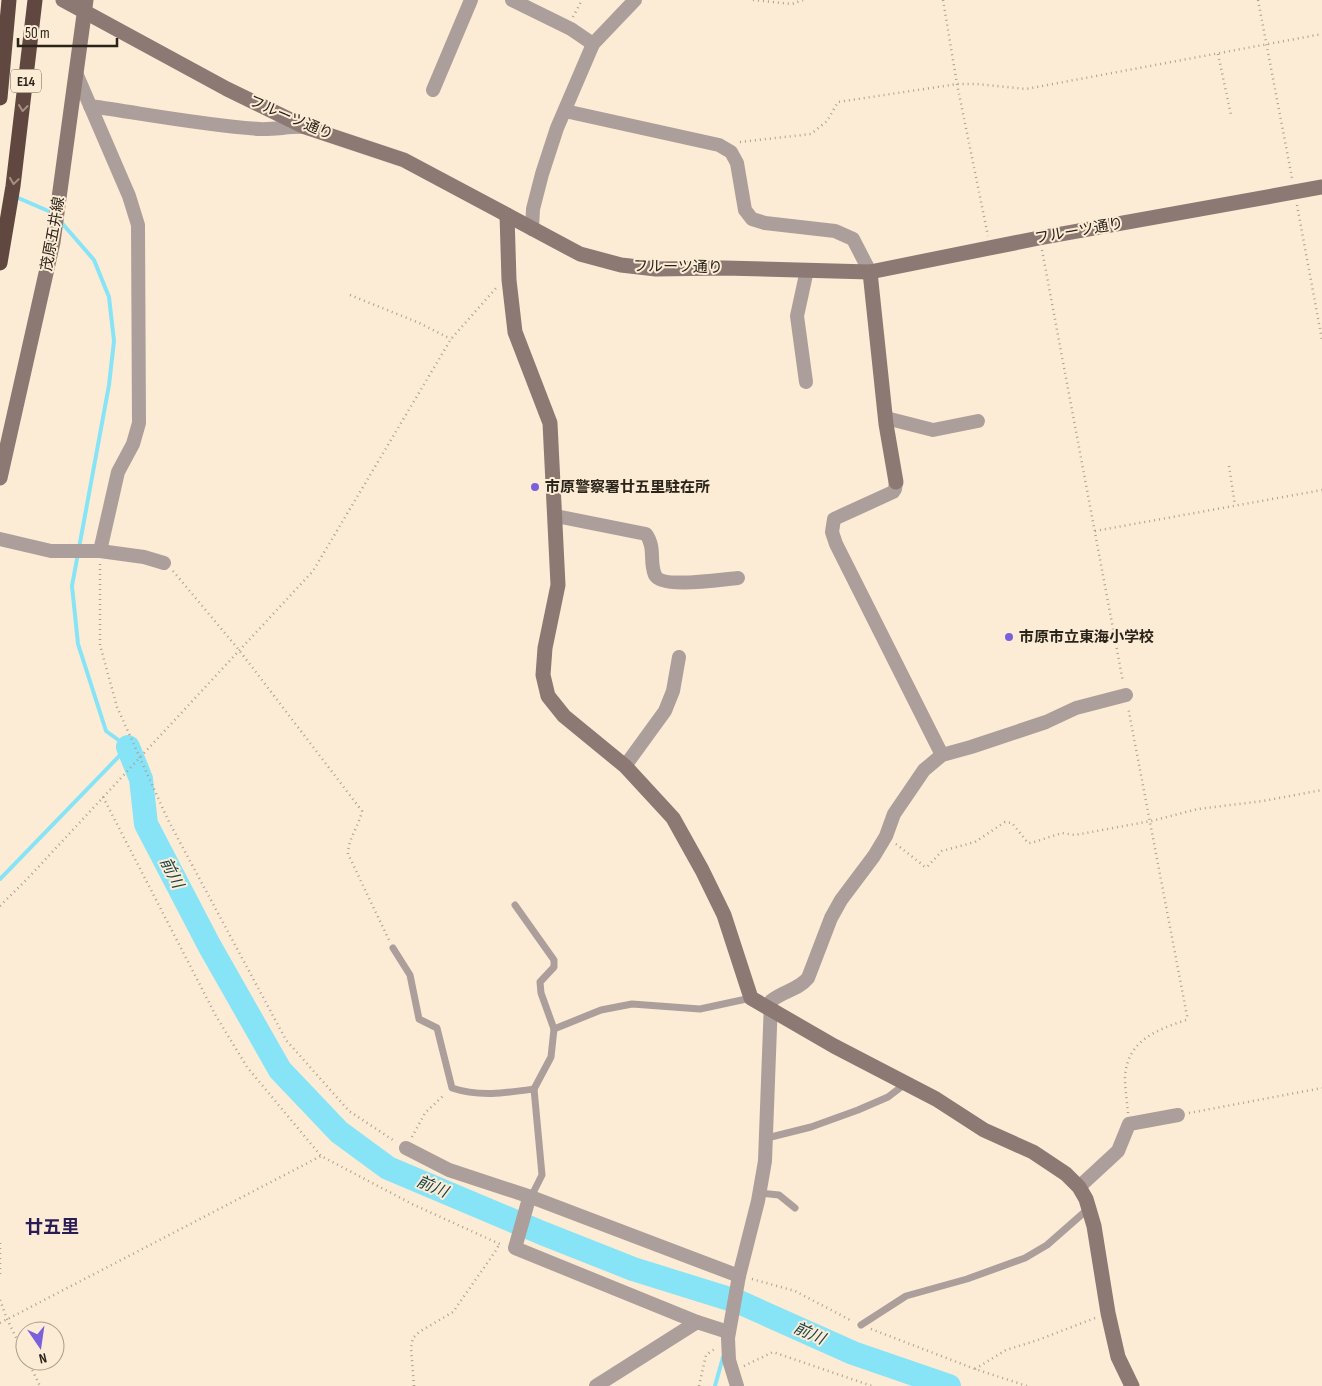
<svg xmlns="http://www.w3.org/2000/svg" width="1322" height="1386" font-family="'Sofia Sans Condensed','Noto Sans JP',sans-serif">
	<rect width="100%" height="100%" fill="#fcecd5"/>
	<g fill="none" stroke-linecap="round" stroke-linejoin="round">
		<g stroke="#87e4f6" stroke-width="4">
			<polyline points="16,197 53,213"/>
			<polyline points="0,879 128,747 106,731 78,644 72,586 109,385 114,341 109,297 94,260 61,222"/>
			<polyline points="715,1386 723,1357"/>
		</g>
		<polyline stroke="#87e4f6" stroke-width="24" points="128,747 141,779 146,824 209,945 280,1070 339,1132 388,1168 542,1233 633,1269 739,1302 853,1353 949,1386"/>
		<g stroke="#ada08f" stroke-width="2.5" stroke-dasharray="1 4" stroke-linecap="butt">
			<polyline points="753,0 792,4 803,0"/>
			<polyline points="943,0 957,84 988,236"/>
			<polyline points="1258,0 1292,178"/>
			<polyline points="573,17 582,0"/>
			<polyline points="1218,54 1231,115"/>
			<polyline points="740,142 811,134 827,121 838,102 957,84 977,84 1026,89 1322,34"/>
			<polyline points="1297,205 1322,340"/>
			<polyline points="1042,250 1123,682"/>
			<polyline points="350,295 417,322 451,339"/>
			<polyline points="1229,466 1235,505"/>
			<polyline points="1095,531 1322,490"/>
			<polyline points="100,564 100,645 117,707 168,820 286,1040 349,1111 396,1142"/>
			<path d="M 173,571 L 239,650 L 362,811 C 359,826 348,839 348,854 L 389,940"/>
			<polyline points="103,797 216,1016 247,1067 321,1156 412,1204 502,1245"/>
			<polyline points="896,844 924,866 927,867 942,851 975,842 1005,822 1012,823 1028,843 1031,843 1062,833 1075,835 1151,821 1198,809 1263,801 1322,790"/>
			<polyline points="0,906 30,876 313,571 451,339 497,287"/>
			<path d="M 1128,1113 C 1127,1101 1125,1089 1125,1077 C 1127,1041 1156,1030 1186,1020 L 1187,1016 L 1128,707"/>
			<polyline points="1189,1113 1322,1088"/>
			<polyline points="412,1137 425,1113 445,1094"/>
			<polyline points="0,1243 0,1276"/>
			<polyline points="752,1279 795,1291 852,1321"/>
			<polyline points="0,1300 7,1319 25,1356"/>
			<polyline points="0,1323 321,1156"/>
			<polyline points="871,1329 975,1369 1027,1386"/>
			<polyline points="28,1361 40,1386"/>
			<polyline points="744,1366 773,1352 872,1386"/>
			<polyline points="975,1369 1006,1350 1038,1340 1095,1318"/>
			<polyline points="414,1386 411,1347 413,1338 419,1332 453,1312 497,1249 499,1244"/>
			<polyline points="699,1386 706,1355 716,1348"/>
		</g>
		<g stroke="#ac9f9b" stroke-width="7">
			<polyline points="515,905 554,960 554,967 540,982 541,993 554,1029"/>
			<path d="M 393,948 L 410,975 L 419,1019 L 437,1028 L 452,1088 C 479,1097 506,1093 534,1089"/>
			<polyline points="767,1138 811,1127 858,1110 888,1097 905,1084"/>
			<polyline points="759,1193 779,1195 795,1208"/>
			<polyline points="530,1199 542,1175 534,1089 551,1057 554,1029 601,1010 632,1004 700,1009 751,998"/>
			<polyline points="861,1325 906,1296 967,1279 1025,1258 1047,1245 1088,1209"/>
		</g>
		<g stroke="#ac9f9b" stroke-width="14">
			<polyline points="512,0 571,29 593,44"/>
			<polyline points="76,73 129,196 138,225 139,423 133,444 118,472 100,551"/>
			<polyline points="433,90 471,0"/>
			<path d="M 90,106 C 146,114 202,125 259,129 C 274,130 290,126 305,127"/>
			<polyline points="565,111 719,145 731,152 737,163 745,210 752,219 765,223 835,231 853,239 870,272"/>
			<polyline points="532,229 533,209 542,174 557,128 593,44 635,0"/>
			<polyline points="806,382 797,316 807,270"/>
			<polyline points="886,418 933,430 978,421"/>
			<polyline points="896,482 895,489 893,492 834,519 832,532 836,544 942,755"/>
			<path d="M 556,516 L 646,534 C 656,548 649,562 655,575 C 661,589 723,579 738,578"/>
			<polyline points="0,539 51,551 100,551 144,557 164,563"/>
			<polyline points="625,766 665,711 673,691 679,657"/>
			<polyline points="406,1148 449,1170 531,1197 739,1276"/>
			<polyline points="1079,1187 1118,1151 1129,1124 1178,1115"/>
			<polyline points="528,1202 515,1248 697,1322"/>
			<polyline points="596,1386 697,1322 728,1332"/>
			<path d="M 737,1386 L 729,1360 L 728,1338 L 739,1276 L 758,1201 L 765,1161 L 771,1001 C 783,991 798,990 808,978 L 831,918 L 841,900 L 874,856 L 886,836 L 894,814 L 924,770 L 942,755 L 971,747 L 1046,722 L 1076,708 L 1126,695"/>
		</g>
		<g stroke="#8c7974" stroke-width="15">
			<polyline points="63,0 227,89 305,127 404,160 580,254 621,265 656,269 724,268 870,272 1039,238 1322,187"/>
			<polyline points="507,215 509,280 515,332 550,423 558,585 545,648 543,675 548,696 564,716 625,766 673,818 702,870 724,915 751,998 834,1046 936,1099 984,1130 1033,1152 1066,1174 1079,1187 1086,1199 1094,1226 1108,1313 1118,1357 1132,1386"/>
			<polyline points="870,272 886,424 896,482"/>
			<polyline points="0,478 53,242 86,0"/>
		</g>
		<g stroke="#604840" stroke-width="15">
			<polyline points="0,98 9,0"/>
			<polyline points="0,263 13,186 35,0"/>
		</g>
	</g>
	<defs><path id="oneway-chevron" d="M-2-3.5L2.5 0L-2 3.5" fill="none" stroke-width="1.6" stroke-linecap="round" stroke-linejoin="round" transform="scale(1.25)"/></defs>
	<g stroke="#a69283">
		<use href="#oneway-chevron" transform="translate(23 108) rotate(97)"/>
		<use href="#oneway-chevron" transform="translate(14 181) rotate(98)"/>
	</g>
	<g fill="#7a60db" stroke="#fcecd5" stroke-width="2">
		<circle cx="535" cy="487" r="5"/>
		<circle cx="1009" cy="637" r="5"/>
	</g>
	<g text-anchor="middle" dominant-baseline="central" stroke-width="4" stroke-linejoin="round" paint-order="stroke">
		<rect fill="#fcecd5" stroke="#696053" stroke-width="1" x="11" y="69.5" width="30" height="23" rx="4"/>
		<g font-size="14" font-weight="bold" fill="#2a241b">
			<text x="26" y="81">E14</text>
		</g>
		<g font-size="15" fill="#2a241b" stroke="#fcecd5">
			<text transform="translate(291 118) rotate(23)">フルーツ通り</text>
			<text transform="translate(1079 231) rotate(-10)">フルーツ通り</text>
			<text transform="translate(53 234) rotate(-80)">茂原五井線</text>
			<text transform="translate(678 267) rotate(1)">フルーツ通り</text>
		</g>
		<g font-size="15" font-weight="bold" fill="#2a241b" stroke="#fcecd5" text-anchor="start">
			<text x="545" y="487">市原警察署廿五里駐在所</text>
			<text x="1019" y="637">市原市立東海小学校</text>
		</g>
		<g font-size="16" font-style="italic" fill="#17424a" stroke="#fcecd5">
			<text transform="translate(171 873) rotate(63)">前川</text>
			<text transform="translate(432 1187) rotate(23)">前川</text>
			<text transform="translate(809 1334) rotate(24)">前川</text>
		</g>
		<g font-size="18" font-weight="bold" fill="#2a1c56" stroke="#fcecd5">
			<text x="52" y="1227">廿五里</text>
		</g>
	</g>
	<g transform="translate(40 1346) rotate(167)"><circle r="24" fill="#fcecd5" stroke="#a89c8b"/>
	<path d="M0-4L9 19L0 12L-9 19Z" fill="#7a60db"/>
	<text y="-8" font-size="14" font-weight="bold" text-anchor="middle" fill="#2a241b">N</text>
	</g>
	<path d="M18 38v8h99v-8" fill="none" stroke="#2a241b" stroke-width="2.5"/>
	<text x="25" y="38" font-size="15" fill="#2a241b" stroke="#fcecd5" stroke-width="4" paint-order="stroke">50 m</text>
</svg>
